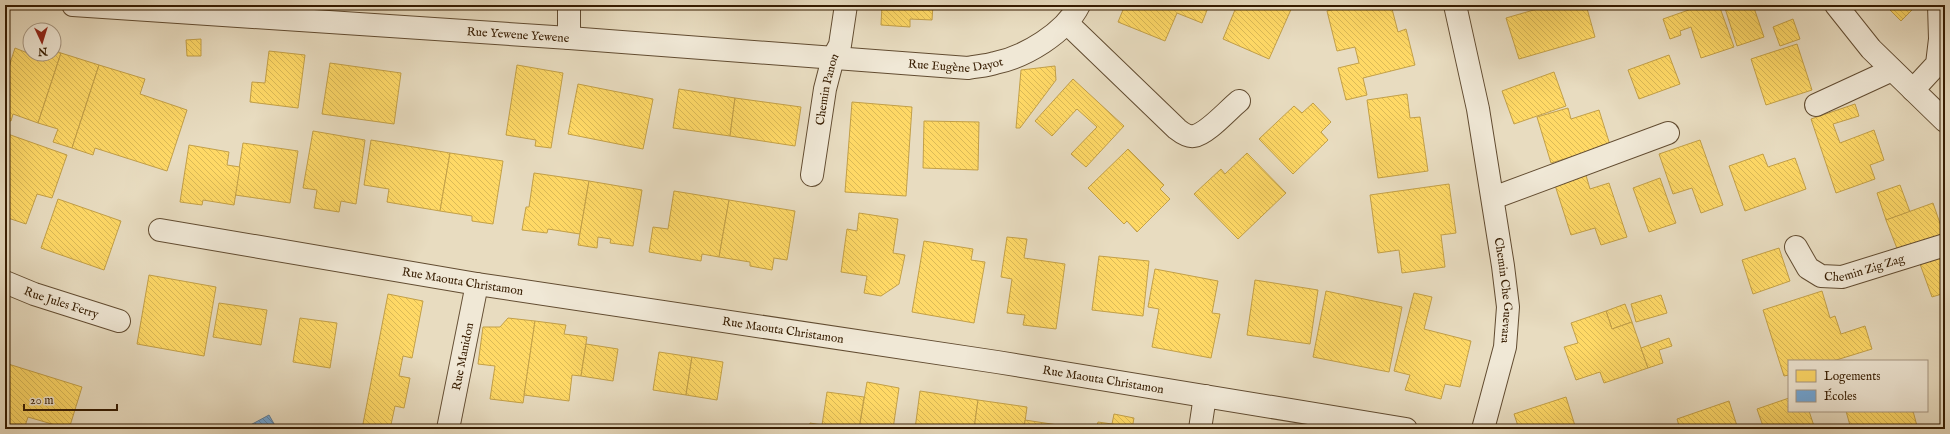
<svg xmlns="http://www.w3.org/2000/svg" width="1950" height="434" font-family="'IM FELL English',serif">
	<defs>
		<pattern id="homes-back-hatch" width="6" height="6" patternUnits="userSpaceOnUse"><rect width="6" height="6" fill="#ffd966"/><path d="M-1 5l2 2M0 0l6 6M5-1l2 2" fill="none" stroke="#dbba57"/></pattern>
		<pattern id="schools-back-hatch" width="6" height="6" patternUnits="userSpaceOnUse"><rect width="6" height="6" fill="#6fa8dc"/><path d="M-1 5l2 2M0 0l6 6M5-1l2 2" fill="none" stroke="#5c88b0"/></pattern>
	</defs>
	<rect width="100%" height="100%" fill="#e8dcc0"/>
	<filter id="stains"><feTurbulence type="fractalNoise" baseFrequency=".005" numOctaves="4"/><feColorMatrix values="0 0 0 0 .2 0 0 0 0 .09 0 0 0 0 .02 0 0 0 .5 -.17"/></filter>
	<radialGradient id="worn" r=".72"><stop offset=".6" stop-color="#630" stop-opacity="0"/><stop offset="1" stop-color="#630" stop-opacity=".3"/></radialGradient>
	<g fill="url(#homes-back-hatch)" stroke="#c3a048">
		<polygon points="882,5 933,5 932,20 910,19 910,27 881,25"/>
		<polygon points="1125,5 1209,5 1202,23 1177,13 1165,41 1118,22"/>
		<polygon points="1237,5 1293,5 1269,59 1223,39"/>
		<polygon points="1352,5 1391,5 1398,32 1406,29 1415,65 1363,78 1367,95 1346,100 1338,68 1359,63 1355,47 1337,51 1327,11"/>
		<polygon points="1551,5 1586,5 1595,37 1519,59 1506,18"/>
		<polygon points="1703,5 1719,5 1734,47 1701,58 1691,27 1680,31 1681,35 1670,39 1663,19"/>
		<polygon points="1724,5 1753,5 1764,37 1737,46"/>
		<polygon points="1885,5 1917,5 1901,21"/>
		<polygon points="1793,19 1800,39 1780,46 1773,27"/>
		<polygon points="201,39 201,56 187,56 186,40"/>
		<polygon points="1797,44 1812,90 1766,105 1751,59"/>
		<polygon points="15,48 30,54 54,54 54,50 61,53 38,123 13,114 11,121 5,120 5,79"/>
		<polygon points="269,51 305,55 298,108 250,102 252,82 265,83"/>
		<polygon points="61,53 99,65 72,148 53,142 58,129 38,123"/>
		<polygon points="1669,55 1680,84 1639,99 1628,70"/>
		<polygon points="5,59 11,61 5,79"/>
		<polygon points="330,63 401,73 394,124 322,114"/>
		<polygon points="99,65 145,79 140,94 187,110 167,171 95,148 93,155 72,148"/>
		<polygon points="517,65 563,73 551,148 535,146 536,140 506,135"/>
		<polygon points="1055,66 1056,80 1020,128 1016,128 1021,70"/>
		<polygon points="1554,72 1566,106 1514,124 1502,91"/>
		<polygon points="1073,79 1124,126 1086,167 1071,154 1097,127 1077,109 1052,136 1035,121"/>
		<polygon points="578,84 653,99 643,149 568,134"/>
		<polygon points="679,89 735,98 730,136 673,128"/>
		<polygon points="1407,94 1410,118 1420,117 1428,171 1378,178 1367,100"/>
		<polygon points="735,98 801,107 795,146 730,136"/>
		<polygon points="852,102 912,107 906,196 845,192"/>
		<polygon points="1313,103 1331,122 1321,132 1328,140 1293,174 1259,139 1294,106 1302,113"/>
		<polygon points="1855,104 1859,116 1833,124 1840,143 1874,130 1884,160 1870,165 1875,179 1836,193 1811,119"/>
		<polygon points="1568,108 1571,119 1599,110 1610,145 1551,163 1537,117"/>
		<polygon points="924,121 979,122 978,170 923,168"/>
		<polygon points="313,131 365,140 356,204 341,201 339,212 314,208 317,190 303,188"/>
		<polygon points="5,133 67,155 52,198 37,194 26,224 5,217"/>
		<polygon points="371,140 450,153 440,211 387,202 389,189 364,185"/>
		<polygon points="1700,140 1723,205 1701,213 1692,188 1673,194 1659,154"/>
		<polygon points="243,143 298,151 290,203 235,195"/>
		<polygon points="189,145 229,152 227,165 240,167 234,205 203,200 202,205 180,202"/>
		<polygon points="1128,149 1164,185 1160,189 1170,199 1137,232 1127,221 1124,224 1088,188"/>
		<polygon points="450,153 503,161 493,224 472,221 472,216 440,211"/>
		<polygon points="1247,153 1286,193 1238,239 1194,194 1221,169 1225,174"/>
		<polygon points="1763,154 1768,167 1795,158 1806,189 1745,211 1729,166"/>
		<polygon points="1585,172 1590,189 1609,183 1627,237 1601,245 1595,228 1571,235 1554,182"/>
		<polygon points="534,173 589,181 580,234 548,229 547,233 522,230 526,207 529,207"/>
		<polygon points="1660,178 1676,223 1649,232 1633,188"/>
		<polygon points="589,181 642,190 633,246 610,243 611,239 598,237 597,248 578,245"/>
		<polygon points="1449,184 1456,233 1441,235 1445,267 1402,273 1399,250 1378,253 1370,195"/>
		<polygon points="1900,185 1910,212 1886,220 1877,193"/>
		<polygon points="674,191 729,200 719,257 702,254 701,261 649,252 653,227 668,229"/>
		<polygon points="58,199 121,221 104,270 41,248"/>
		<polygon points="729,200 795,211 787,260 774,258 772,270 750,266 750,262 719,257"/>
		<polygon points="1933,203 1944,235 1898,251 1886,220"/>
		<polygon points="859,213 898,219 893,253 905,255 899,284 881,296 864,293 867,276 841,272 847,229 857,231"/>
		<polygon points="1007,237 1027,239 1024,258 1065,264 1056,329 1023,325 1025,315 1007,313 1012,279 1001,277"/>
		<polygon points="924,241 973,249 971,260 985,262 974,323 912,312"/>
		<polygon points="1779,248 1790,281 1753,294 1742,260"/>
		<polygon points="1945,255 1945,293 1932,297 1920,264"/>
		<polygon points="1099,256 1149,261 1143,316 1092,310"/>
		<polygon points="1155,269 1218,281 1212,313 1220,314 1211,358 1152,347 1159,309 1148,307"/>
		<polygon points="149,275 216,287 204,356 137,344"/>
		<polygon points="1255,280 1318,290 1310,344 1247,335"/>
		<polygon points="1326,291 1402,307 1389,372 1313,357"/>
		<polygon points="1822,291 1830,318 1835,316 1841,334 1865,326 1872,349 1833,361 1789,361 1789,375 1784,376 1763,310"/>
		<polygon points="1414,293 1432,297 1424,329 1471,341 1460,387 1445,384 1441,399 1405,390 1410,375 1394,371"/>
		<polygon points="388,294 423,301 412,358 403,356 399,376 410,378 404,408 395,406 390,429 362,429"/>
		<polygon points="1661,295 1667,313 1636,322 1631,304"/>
		<polygon points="219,303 267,310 261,345 213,337"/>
		<polygon points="1625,304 1632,322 1612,329 1606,311"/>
		<polygon points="1606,311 1612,329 1632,322 1648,368 1604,383 1600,372 1576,380 1564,347 1578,343 1571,323"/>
		<polygon points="300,318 337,323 330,368 293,362"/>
		<polygon points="508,318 535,321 523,403 490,399 495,366 478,364 483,327 500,327"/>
		<polygon points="535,321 566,325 564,334 587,337 581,376 572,375 569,401 524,395"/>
		<polygon points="1669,338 1672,346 1659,350 1663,363 1648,368 1641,348"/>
		<polygon points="586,344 618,349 613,381 581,376"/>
		<polygon points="659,352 692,357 686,395 653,390"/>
		<polygon points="692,357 723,362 717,400 686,395"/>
		<polygon points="5,363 82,387 69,429 28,417 24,429 7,429 8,425 5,424"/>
		<polygon points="867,382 899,388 893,429 859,429"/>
		<polygon points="920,391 978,400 974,429 915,429"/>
		<polygon points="827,392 864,397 859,429 809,429 810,423 822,425"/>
		<polygon points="1566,397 1576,429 1519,429 1514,414"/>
		<polygon points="1789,398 1789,411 1809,411 1814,426 1804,429 1764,429 1757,409"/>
		<polygon points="978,400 1027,407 1024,429 974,429"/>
		<polygon points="1729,401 1738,429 1680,429 1677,419"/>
		<polygon points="1846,411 1913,411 1917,426 1906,429 1851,429"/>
		<polygon points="1114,414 1134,418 1132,429 1096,429 1098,422 1112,424"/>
		<polygon points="1025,420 1058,425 1057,429 1024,429"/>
		<polygon points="1133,425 1158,429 1132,429"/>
	</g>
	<polygon fill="url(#schools-back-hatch)" stroke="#5e7e9a" points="269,415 277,429 243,429"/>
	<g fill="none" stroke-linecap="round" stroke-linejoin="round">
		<defs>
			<g id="minor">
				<path id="s1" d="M 73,5 L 569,38 L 968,68 C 977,66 986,66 995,63 C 1025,57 1065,33 1079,5"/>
				<path id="s2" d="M 1455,5 L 1478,109 L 1503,266 L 1508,307 L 1505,347 L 1483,429"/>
				<polyline points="1836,5 1871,49 1945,121"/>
				<path d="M 1067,23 L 1177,129 C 1182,133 1188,137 1194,136 C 1207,134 1228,110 1239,101"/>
				<polyline points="569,38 569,5"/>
				<polyline points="1913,90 1937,64 1940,39 1939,5"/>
				<polyline points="1816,105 1892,70"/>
				<path id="s3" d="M 812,175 L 825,89 L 833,58 L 840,45 L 846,5"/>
				<polyline points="1493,198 1668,133"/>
				<path id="s4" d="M 160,230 L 477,284 L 997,362 L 1406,429"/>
				<path id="s5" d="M 1796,247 L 1808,268 L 1821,276 L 1842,277 L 1945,245"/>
				<path id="s6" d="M 5,282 L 34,294 L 119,321"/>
				<path id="s7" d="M 448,429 L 477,284"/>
				<polyline points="1200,429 1205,396"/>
			</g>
		</defs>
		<use href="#minor" stroke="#624c31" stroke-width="24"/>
		<use href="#minor" stroke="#f0e8d6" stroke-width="22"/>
	</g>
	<g text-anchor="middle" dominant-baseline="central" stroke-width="4" stroke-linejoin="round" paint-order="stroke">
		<g font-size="12" fill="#361c01" stroke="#f0e8d6">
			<text stroke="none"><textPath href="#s1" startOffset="446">Rue Yewene Yewene</textPath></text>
			<text stroke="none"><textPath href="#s1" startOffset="885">Rue Eugène Dayot</textPath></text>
			<text stroke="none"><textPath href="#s3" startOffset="87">Chemin Panon</textPath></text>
			<text stroke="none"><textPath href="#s5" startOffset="84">Chemin Zig Zag</textPath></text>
			<text stroke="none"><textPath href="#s4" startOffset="307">Rue Maouta Christamon</textPath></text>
			<text stroke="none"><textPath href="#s2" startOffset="290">Chemin Che Guevara</textPath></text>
			<text stroke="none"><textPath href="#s6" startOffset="60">Rue Jules Ferry</textPath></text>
			<text stroke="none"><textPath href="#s4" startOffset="631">Rue Maouta Christamon</textPath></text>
			<text stroke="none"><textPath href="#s7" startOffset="74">Rue Manidon</textPath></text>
			<text stroke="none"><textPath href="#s4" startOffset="955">Rue Maouta Christamon</textPath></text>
		</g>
	</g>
	<rect width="1950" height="434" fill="none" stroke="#e8dcc0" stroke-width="20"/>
	<rect x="6" y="6" width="1938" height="422" fill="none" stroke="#361c01" stroke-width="2"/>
	<rect x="10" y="10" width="1930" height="414" fill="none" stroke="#361c01"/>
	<rect x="1788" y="360" width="140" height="52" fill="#f0e8d6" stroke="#a69681"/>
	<rect x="1796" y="370" width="20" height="12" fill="#ffd966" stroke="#a69681"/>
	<text x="1824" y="380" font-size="12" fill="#361c01">Logements</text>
	<rect x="1796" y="390" width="20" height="12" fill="#6fa8dc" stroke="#a69681"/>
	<text x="1824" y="400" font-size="12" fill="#361c01">Écoles</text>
	<g transform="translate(42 42) rotate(176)"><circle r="19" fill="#f0e8d6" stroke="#a69681"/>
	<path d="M0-3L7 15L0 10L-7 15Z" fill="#8f2418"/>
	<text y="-6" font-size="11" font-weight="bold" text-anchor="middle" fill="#361c01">N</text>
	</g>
	<path d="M24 404v6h93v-6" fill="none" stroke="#361c01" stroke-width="2"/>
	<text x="30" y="404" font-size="12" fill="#361c01" stroke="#f0e8d6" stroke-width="3" paint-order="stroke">20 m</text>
	<rect width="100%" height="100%" filter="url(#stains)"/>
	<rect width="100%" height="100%" fill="url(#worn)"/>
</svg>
